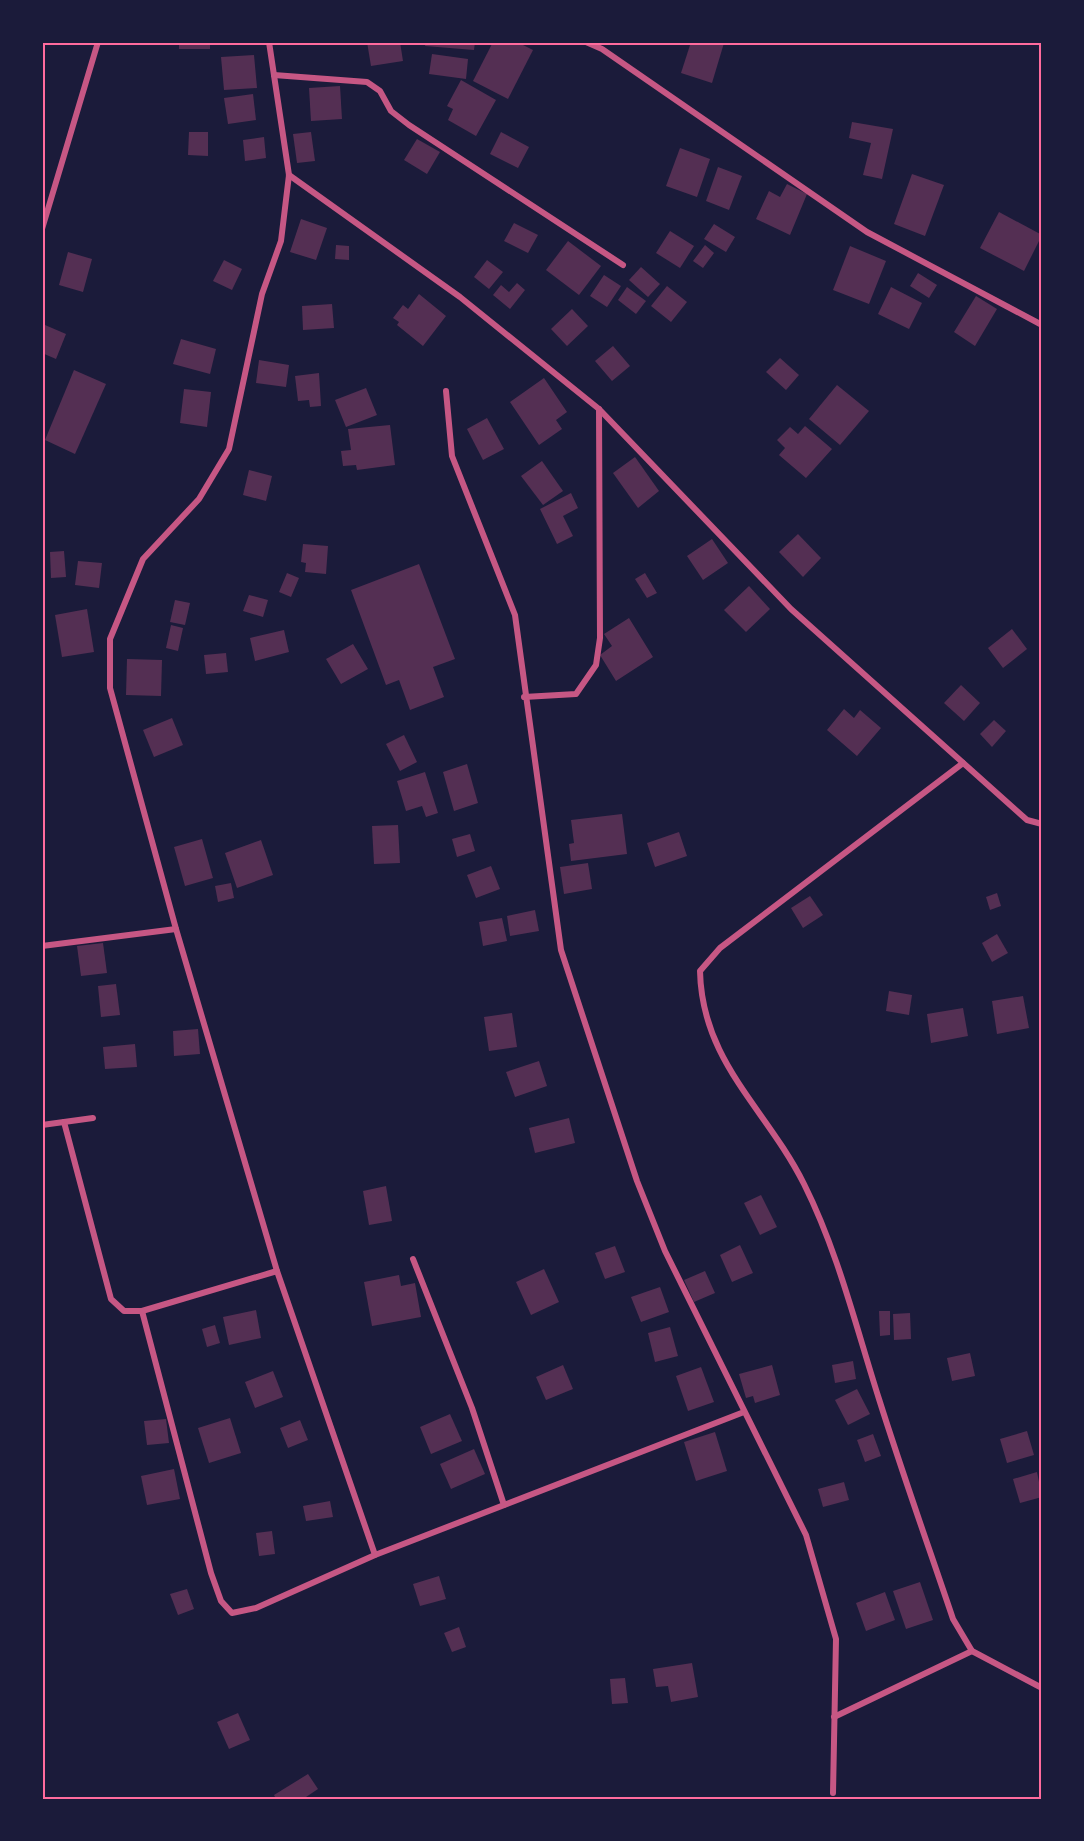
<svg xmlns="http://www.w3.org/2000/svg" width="1084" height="1841" font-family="'PT Sans Narrow',sans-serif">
	<rect width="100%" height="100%" fill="#1b1b3a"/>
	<g fill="#542f53">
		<rect x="179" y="42" width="31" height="7"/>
		<polygon points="367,42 400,42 403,61 371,66"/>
		<polygon points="426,42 475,42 474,50 425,46"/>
		<polygon points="493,42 517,42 533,50 508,99 473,81"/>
		<polygon points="691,42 724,43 712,83 681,73"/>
		<polygon points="432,54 468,59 466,79 429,74"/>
		<polygon points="254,55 257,88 224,90 221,57"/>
		<polygon points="461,80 496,100 476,136 448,120 453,109 447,106"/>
		<polygon points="340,86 342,119 311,121 309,88"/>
		<polygon points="253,94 256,120 228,124 224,98"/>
		<polygon points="852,122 893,129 882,179 863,175 871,143 849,138"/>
		<polygon points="189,132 208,132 208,156 188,155"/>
		<polygon points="311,132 315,161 297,163 293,134"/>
		<polygon points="501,132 529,147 518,168 490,154"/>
		<polygon points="264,137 266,158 245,161 243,140"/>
		<polygon points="417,139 440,152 427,174 404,160"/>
		<polygon points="680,148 710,159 697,197 666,186"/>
		<polygon points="718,167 742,176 729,210 706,201"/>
		<polygon points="912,174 944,185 925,236 894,224"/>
		<polygon points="787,184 807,194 790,235 756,219 769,191 780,197"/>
		<polygon points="999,212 1042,235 1024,271 980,248"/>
		<polygon points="301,219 327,228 316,260 290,252"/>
		<polygon points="514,223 538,235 528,253 504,241"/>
		<polygon points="714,224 735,237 726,252 704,239"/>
		<polygon points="670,231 694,246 680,268 656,253"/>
		<polygon points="568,241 601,266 579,295 546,270"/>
		<polygon points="336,245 349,246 349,260 335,259"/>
		<polygon points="705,245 714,253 703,268 693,261"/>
		<polygon points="850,246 886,261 869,304 833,290"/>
		<polygon points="68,252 92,259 83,292 59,285"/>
		<polygon points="224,260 242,269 232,290 213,281"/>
		<polygon points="487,260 503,272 489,289 474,277"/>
		<polygon points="641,267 660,284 648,297 629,280"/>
		<polygon points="918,273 937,285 929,298 910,286"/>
		<polygon points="604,275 621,286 607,307 590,296"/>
		<polygon points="517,283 525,290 510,309 493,295 501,285 509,292"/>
		<polygon points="667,286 687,302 671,322 651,306"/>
		<polygon points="627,287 646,301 636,314 618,300"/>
		<polygon points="891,287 922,303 909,329 878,314"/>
		<polygon points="419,294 446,316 423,346 397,325 399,322 393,318 403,305 408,309"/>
		<polygon points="976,296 997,309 975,346 954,332"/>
		<polygon points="332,304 334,328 303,330 302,306"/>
		<polygon points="572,309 588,326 567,346 551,329"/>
		<polygon points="45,325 66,334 56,359 42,353 42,333"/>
		<polygon points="181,339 216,349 210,374 173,364"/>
		<polygon points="613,346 630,366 612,381 595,361"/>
		<polygon points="780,358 799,375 786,390 766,372"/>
		<polygon points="259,360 289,365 286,387 256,383"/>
		<polygon points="74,370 106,384 75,454 45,440"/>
		<polygon points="319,373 321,406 310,407 309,400 298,401 295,376"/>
		<polygon points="544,378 567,412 556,420 562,429 539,445 510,402"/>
		<polygon points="837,385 869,411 840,445 809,419"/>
		<polygon points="366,388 377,415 346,427 335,400"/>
		<polygon points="184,389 211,392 207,427 180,423"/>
		<polygon points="487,418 504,449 483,460 467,429"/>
		<polygon points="390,425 395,465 357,470 356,465 343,466 341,451 351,450 348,429"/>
		<polygon points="805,426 832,449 806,478 779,455 785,448 777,440 790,427 798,434"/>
		<polygon points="635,457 659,491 638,508 613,473"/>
		<polygon points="542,461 563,491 543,505 521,476"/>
		<polygon points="249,470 272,476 266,501 243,495"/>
		<polygon points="571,493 578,508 563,516 573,536 557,544 540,509"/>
		<polygon points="798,534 821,558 803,577 779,552"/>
		<polygon points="712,539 728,563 703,580 687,556"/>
		<polygon points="303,544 328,546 326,574 305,572 306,563 301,562"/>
		<polygon points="64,551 66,577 51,578 50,552"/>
		<polygon points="78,561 102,563 99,588 75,585"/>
		<polygon points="419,564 455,659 433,667 444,697 410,710 399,680 386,685 351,590"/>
		<polygon points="287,573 299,578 291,597 279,592"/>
		<polygon points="645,573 657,593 647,598 635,579"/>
		<polygon points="749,586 770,609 746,632 724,610"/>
		<polygon points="249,595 268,600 263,617 243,611"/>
		<polygon points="175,600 190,603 185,625 170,622"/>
		<polygon points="87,609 94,652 62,657 55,615"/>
		<polygon points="629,618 653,657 616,681 600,655 612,646 604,634"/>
		<polygon points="171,625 183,628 178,651 166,648"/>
		<polygon points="1012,629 1027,649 1003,668 988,648"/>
		<polygon points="284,630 289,652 255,661 250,638"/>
		<polygon points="353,644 368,669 341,684 326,659"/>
		<polygon points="226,653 228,672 206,674 204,655"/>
		<polygon points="127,659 162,660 161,696 126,695"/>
		<polygon points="961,685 980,703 964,721 944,703"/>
		<polygon points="844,709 854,718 860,710 881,728 857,756 827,730"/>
		<polygon points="172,718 183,745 154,757 143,730"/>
		<polygon points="994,720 1006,731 992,747 980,734"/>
		<polygon points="404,735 417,762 400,771 386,744"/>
		<polygon points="467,764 478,803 454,811 443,772"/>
		<polygon points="425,772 438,813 426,817 422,806 406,811 397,781"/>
		<polygon points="622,814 627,854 571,861 569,844 574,843 571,820"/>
		<polygon points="398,825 400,863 374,864 372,826"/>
		<polygon points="679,832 687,856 655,867 647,843"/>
		<polygon points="470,834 475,851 457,857 452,839"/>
		<polygon points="202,839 213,878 185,886 174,847"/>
		<polygon points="261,840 273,875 237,888 225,853"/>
		<polygon points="588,863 592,889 564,894 560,867"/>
		<polygon points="491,866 500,889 476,898 467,875"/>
		<polygon points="231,883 234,898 218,902 215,886"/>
		<polygon points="997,893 1001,906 990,910 986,897"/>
		<polygon points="810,896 823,915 803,928 791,908"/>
		<polygon points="535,910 539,931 510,936 507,916"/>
		<polygon points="502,918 507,941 483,946 479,922"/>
		<polygon points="997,934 1008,953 992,962 982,943"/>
		<polygon points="103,943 107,973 81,976 77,946"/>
		<polygon points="116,984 120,1015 101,1017 98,986"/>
		<polygon points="889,991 912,995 909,1015 886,1011"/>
		<polygon points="1023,996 1029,1028 997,1034 992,1001"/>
		<polygon points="963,1008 968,1036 931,1043 927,1014"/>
		<polygon points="512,1013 517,1047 489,1051 484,1017"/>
		<polygon points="198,1029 200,1054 174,1056 173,1031"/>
		<polygon points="135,1044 137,1067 105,1069 103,1047"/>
		<polygon points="539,1061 547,1086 515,1097 506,1072"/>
		<polygon points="569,1118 575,1143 535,1153 529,1128"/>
		<polygon points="386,1186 392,1221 369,1225 363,1191"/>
		<polygon points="761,1195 777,1227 760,1235 744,1203"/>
		<polygon points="740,1245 753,1273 732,1282 720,1255"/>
		<polygon points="615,1246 625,1272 605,1279 595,1253"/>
		<polygon points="544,1269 559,1302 531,1315 516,1282"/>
		<polygon points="705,1271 715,1293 694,1302 684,1280"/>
		<polygon points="399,1275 401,1286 415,1283 421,1317 372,1326 364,1282"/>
		<polygon points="660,1287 669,1312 641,1322 631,1297"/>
		<polygon points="256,1310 261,1338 229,1345 223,1317"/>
		<polygon points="879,1311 890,1311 890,1335 880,1336"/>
		<polygon points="910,1313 911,1339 894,1340 893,1314"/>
		<polygon points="215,1325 220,1343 207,1347 202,1329"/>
		<polygon points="670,1327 678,1356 655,1362 648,1333"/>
		<polygon points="970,1353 975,1376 952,1381 947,1358"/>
		<polygon points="853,1361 856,1379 835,1383 832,1365"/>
		<polygon points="563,1365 573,1389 546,1400 536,1377"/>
		<polygon points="772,1365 780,1395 755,1403 753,1396 746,1398 739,1374"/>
		<polygon points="701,1367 714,1402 688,1411 676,1376"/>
		<polygon points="273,1371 283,1397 255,1408 245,1382"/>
		<polygon points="857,1389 870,1414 848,1425 835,1400"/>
		<polygon points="450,1414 462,1441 431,1454 420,1427"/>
		<polygon points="230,1418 241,1453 209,1463 198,1428"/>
		<polygon points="166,1419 169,1443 147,1445 144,1421"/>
		<polygon points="300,1420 308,1440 288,1448 280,1428"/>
		<polygon points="1027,1431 1034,1455 1007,1463 1000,1439"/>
		<polygon points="715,1432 727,1471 696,1481 684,1442"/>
		<polygon points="873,1434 881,1456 865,1462 857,1440"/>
		<polygon points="474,1449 485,1474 451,1489 440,1464"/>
		<polygon points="174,1469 180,1499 147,1505 141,1476"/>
		<polygon points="1037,1472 1042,1497 1020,1503 1013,1479"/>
		<polygon points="844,1482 849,1500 823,1507 818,1489"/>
		<polygon points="330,1501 333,1517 306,1521 303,1506"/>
		<polygon points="272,1531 275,1554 259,1556 256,1533"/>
		<polygon points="439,1576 446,1599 420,1606 413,1584"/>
		<polygon points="920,1582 933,1620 906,1629 893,1591"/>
		<polygon points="187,1589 194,1609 178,1615 170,1594"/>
		<polygon points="885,1592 895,1620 866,1631 856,1603"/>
		<polygon points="459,1627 466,1647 452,1652 444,1633"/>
		<polygon points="692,1663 698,1697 671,1702 668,1686 656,1687 653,1669"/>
		<polygon points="625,1678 628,1703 612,1704 610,1679"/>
		<polygon points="238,1713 250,1740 229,1749 217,1722"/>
		<polygon points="308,1774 318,1789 303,1799 276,1799 274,1795"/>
	</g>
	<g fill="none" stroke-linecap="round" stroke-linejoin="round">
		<g stroke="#c65784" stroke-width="6">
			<polyline points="269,42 289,175 281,241 262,294 229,449 199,499 143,559 110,639 110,688 176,929 277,1271 375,1555"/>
			<polyline points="586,42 602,49 867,232 1042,325"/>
			<polyline points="274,75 367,82 380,91 391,111 409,125 623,265"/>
			<polyline points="289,175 460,297 599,409 791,609 1027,820 1042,824"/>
			<polyline points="42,229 98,42"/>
			<polyline points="446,391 452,456 515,615 561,950 637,1181 665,1251 806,1535 836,1639 833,1793"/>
			<polyline points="524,697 576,694 596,665 600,638 599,409"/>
			<path d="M 963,763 L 720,948 L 700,971 C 702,1062 766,1108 804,1184 C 838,1252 856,1327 879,1399 C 902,1472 928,1545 953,1619 L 972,1651 L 1042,1688"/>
			<polyline points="42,946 176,929"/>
			<polyline points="64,1122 111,1299 124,1311 142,1311 277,1271"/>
			<polyline points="42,1125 93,1118"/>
			<polyline points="413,1259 472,1408 504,1505"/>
			<polyline points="142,1311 211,1573 221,1601 232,1613 256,1608 375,1555 744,1412"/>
			<polyline points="834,1717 972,1651"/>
		</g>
	</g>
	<rect width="1084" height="1841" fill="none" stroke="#1b1b3a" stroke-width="87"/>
	<rect x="44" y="44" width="996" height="1754" fill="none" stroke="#ff6b9d" stroke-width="2"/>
</svg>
